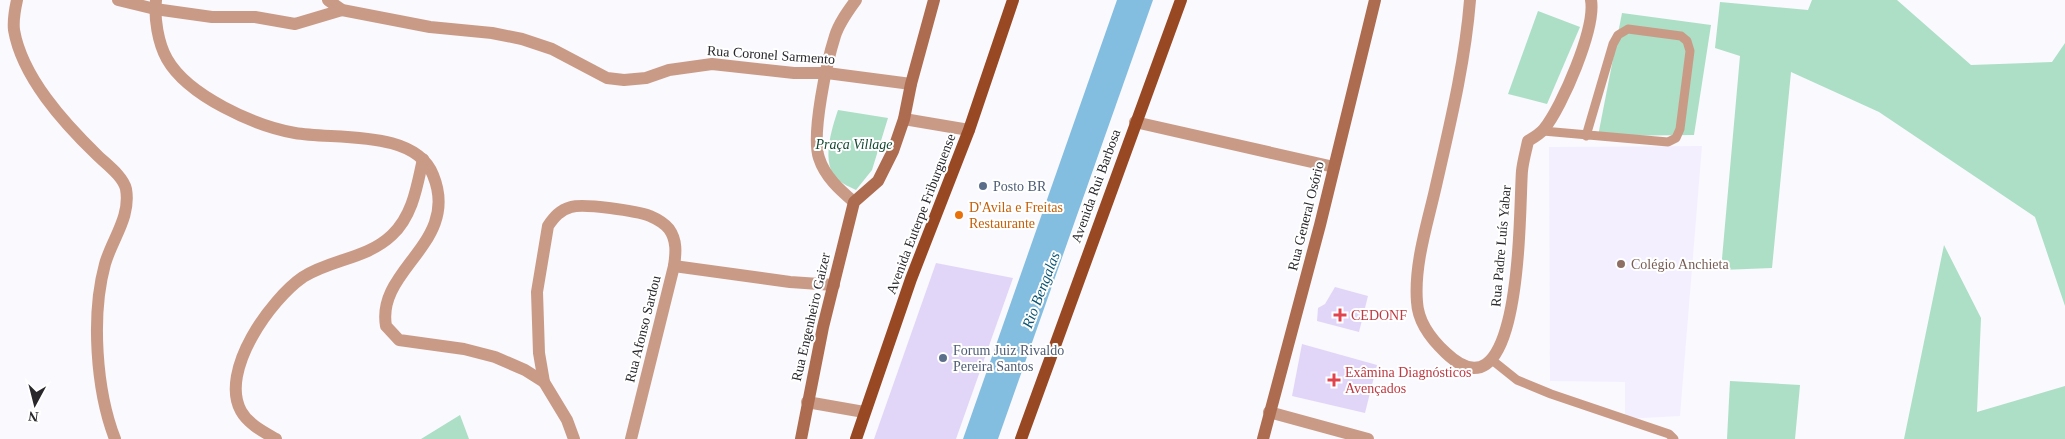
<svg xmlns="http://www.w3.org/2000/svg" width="2065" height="439" font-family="'Times New Roman',serif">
	<rect width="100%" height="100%" fill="#faf9fe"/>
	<polygon fill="#f4efff" points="1702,146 1680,416 1625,419 1625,382 1550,381 1549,147"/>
	<g fill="#acdfc6">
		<polygon points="1812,0 1897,0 1971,65 2052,62 2065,43 2065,306 2035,217 1879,112 1791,72 1772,268 1721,270 1740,56 1715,48 1720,2 1808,10"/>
		<polygon points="1538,11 1580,27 1547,104 1508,94"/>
		<polygon points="1622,13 1711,25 1694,135 1598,136"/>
		<path d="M 838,110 L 888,118 L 872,170 L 856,190 C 850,187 843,184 838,180 C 820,164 832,128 838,110 Z"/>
		<polygon points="1944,245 1981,318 1977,412 2065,386 2065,439 1904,439"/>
		<polygon points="1730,381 1800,385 1795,439 1727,439"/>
		<polygon points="460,415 469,439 421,439"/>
	</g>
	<polygon fill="#83bde0" points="1117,0 1153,0 998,439 963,439"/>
	<g fill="#e1d6f8">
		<polygon points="936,263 1013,278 956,439 874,439"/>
		<polygon points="1335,287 1368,296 1359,332 1317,321 1318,308 1325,304"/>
		<polygon points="1302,344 1377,365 1365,413 1292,396"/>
	</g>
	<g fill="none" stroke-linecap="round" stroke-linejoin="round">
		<g stroke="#c99b87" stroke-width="9">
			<polyline points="1543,131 1668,142 1676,138 1680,129 1690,51 1687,41 1681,36 1628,29 1618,35 1613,44 1586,136"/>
			<polyline points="1492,360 1517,380 1551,394 1669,434 1674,439"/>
		</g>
		<g stroke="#c99b87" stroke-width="12">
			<path d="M 17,0 C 15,9 13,21 14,30 C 22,77 64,123 97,155 C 106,164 123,176 126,189 C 131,217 112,239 105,264 C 91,315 96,390 115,439"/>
			<polyline points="118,0 155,9 212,17 255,17 295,24 342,10"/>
			<path d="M 156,0 C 154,18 158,43 167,59 C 188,96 255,126 295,133 C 335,140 415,129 433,175 C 461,243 376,269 386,326 L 399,340 L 464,349 L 495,357 L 525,370 L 544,382"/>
			<polyline points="328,0 342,10 430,27 492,33 522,39 552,49 607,78 624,80 646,78 669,70 712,64 794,73 827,73 911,84"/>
			<path d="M 1470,0 C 1465,64 1449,128 1435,190 C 1427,225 1414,265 1417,302 C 1418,322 1432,340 1446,353 C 1524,427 1519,204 1522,171 C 1523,161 1526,151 1528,141 C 1533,138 1540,134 1544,129 C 1562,107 1596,28 1591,0"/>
			<polyline points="904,119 969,130"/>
			<polyline points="1135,122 1334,167"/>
			<path d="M 854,202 C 840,190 825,177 819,158 C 811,135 827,61 835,36 C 839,23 848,11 856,0"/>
			<polyline points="807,402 864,412"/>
			<polyline points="1269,412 1368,439"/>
			<path d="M 276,439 C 264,432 248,424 241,411 C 219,371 271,299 303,277 C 331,259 367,259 392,235 C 413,215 417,186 423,159"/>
			<path d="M 574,439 L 567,420 L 544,382 L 539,353 L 537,292 L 548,226 C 554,217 560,210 571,207 C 584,203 637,211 650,216 C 657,219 665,224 669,229 C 677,240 676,253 674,266"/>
			<polyline points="631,439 674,266 790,282 834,285"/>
		</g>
		<g stroke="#ad6c4f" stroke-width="12">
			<polyline points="801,439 823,327 854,202 878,181 893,151 904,119 911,84 934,0"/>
			<polyline points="1263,439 1320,225 1375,0"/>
		</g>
		<g stroke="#984924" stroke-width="12">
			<polyline points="856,439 911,279 969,130 1013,0"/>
			<polyline points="1021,439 1181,0"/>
		</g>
	</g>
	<g fill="#5c6f8a" stroke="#fff" stroke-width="2">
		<circle cx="983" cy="186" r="5"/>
		<circle cx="943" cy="358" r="5"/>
	</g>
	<circle fill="#e8710a" stroke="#fff" stroke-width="2" cx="959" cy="215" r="5"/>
	<circle fill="#8d6e63" stroke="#fff" stroke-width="2" cx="1621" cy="264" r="5"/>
	<g fill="#e0444e" stroke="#fff" stroke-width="2">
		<path d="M1337.5 307.5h5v5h5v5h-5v5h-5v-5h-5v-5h5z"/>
		<path d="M1331.5 372.5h5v5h5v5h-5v5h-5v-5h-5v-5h5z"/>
	</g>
	<g text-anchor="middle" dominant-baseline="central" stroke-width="4" stroke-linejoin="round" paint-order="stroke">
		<g font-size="14" fill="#29272c" stroke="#fff">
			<text transform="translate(771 55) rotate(4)">Rua Coronel Sarmento</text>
			<text transform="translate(1096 186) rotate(-70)">Avenida Rui Barbosa</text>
			<text transform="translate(921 214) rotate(-69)">Avenida Euterpe Friburguense</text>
			<text transform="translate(1306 216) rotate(-76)">Rua General Osório</text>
			<text transform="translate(1501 246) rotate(-85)">Rua Padre Luís Yabar</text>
			<text transform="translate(811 317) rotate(-77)">Rua Engenheiro Gaizer</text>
			<text transform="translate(643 329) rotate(-76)">Rua Afonso Sardou</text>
		</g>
		<g font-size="14" font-style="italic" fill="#164935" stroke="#fff">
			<text x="854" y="144">Praça Village</text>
		</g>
		<g font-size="14" fill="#4e5e75" stroke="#fff" text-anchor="start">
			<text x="993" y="186">Posto BR</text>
			<text x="953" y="350">Forum Juiz Rivaldo<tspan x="953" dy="16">Pereira Santos</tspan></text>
		</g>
		<g font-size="14" fill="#c56008" stroke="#fff" text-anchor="start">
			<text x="969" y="207">D'Avila e Freitas<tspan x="969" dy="16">Restaurante</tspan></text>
		</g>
		<g font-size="14" fill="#785e54" stroke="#fff" text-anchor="start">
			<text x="1631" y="264">Colégio Anchieta</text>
		</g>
		<g font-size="14" fill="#be3a42" stroke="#fff" text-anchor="start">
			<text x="1351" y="315">CEDONF</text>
			<text x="1345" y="372">Exâmina Diagnósticos<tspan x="1345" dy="16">Avençados</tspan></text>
		</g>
		<g font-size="15" font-style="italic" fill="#095576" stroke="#fff">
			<text transform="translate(1041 290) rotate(-69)">Rio Bengalas</text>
		</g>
	</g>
	<g transform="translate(35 404) rotate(187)" stroke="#ffffff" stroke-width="4" paint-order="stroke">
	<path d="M0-4L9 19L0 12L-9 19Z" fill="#29272c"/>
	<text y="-8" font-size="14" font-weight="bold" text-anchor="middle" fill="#29272c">N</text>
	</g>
</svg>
